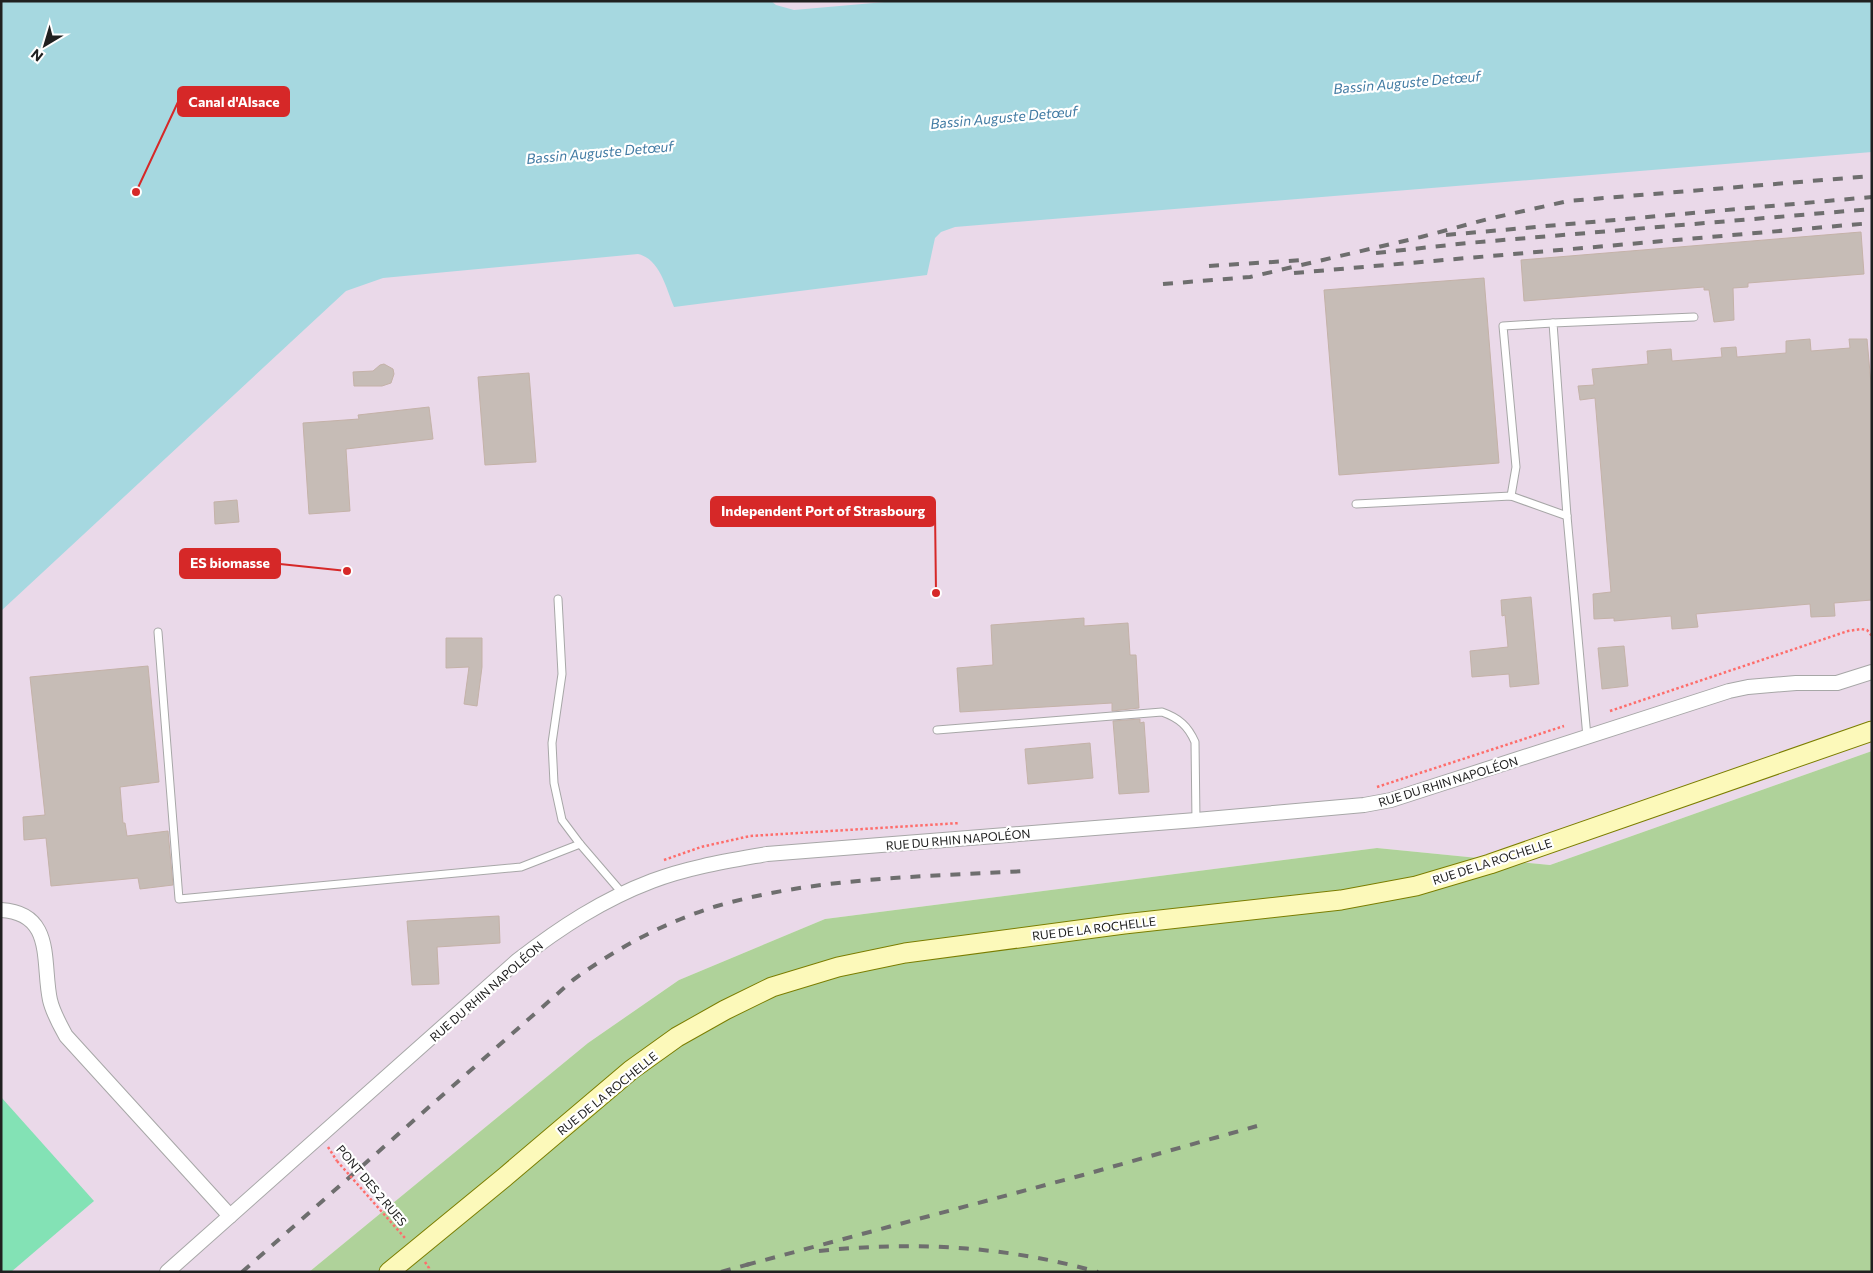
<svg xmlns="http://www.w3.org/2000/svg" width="1873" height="1273" font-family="Commissioner,sans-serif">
	<rect width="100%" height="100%" fill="#f1ede7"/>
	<polygon fill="#ead9e9" points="470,1 1872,1 1872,751 1550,865 1377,848 825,919 679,980 588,1043 309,1272 1,1272 1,436"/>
	<polygon fill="#afd29a" points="1872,751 1872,1272 309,1272 588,1043 679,980 825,919 1377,848 1550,865"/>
	<polygon fill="#83e2b5" points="1,1097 94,1201 11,1272 1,1272"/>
	<path fill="#a6d8e0" d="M 1,1 L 771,1 L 776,5 L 794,10 L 896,1 L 1872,1 L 1872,152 L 955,227 L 941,232 L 935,238 L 927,275 L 674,307 C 666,288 660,259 638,254 L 383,278 L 346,291 L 1,611 Z"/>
	<g fill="#c6bcb6" stroke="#c4b2a8">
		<polygon points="1861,232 1864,274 1748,283 1748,287 1733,288 1734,320 1714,322 1709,290 1704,290 1704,287 1524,301 1521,260"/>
		<polygon points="1484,278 1499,463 1339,475 1324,290"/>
		<polygon points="1810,339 1811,351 1850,348 1849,339 1867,339 1872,395 1872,600 1834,603 1835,616 1811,617 1810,604 1696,614 1698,627 1672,629 1671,616 1614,621 1614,618 1594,619 1593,594 1611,592 1595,398 1580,400 1578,386 1594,385 1592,369 1648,364 1647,351 1671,349 1672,361 1722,357 1721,348 1736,347 1737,357 1786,353 1786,341"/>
		<polygon points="384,364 393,369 394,374 391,383 382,386 354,386 353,372 373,371 380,365"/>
		<polygon points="529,373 536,462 485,465 478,377"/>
		<polygon points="429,407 433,439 346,449 350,511 309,514 303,423 359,419 358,415"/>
		<polygon points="237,500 239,522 215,524 214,502"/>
		<polygon points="1531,597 1539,684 1510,687 1509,674 1472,677 1470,651 1508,647 1505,615 1502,616 1501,600"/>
		<polygon points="1084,618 1084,626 1128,623 1130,655 1136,655 1139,708 1112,711 1112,703 960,712 957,668 993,665 991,625"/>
		<polygon points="446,638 482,638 482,667 477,706 464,704 469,667 446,668"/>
		<polygon points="1624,646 1628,686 1602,689 1598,648"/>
		<polygon points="148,666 159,782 120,787 123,823 125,823 127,836 168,831 173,885 140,889 138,878 51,886 46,838 24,840 23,817 45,815 30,677"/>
		<polygon points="1140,719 1140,723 1144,722 1149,792 1119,794 1113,721"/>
		<polygon points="1090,743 1093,778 1028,784 1025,749"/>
		<polygon points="499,916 500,943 437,947 439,984 412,985 407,921"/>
	</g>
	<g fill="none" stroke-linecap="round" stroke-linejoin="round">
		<defs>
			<g id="service">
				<polyline points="1511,496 1516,467 1503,326 1553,323"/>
				<polyline points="1356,504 1511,496 1567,516"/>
				<polyline points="558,599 562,674 552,743 554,783 562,820 580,844 623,894"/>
				<polyline points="158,632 179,899 521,867 580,844"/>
				<path d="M 937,730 L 1162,712 C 1179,718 1188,726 1195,742 L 1196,820"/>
				<polyline points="1587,737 1567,516 1553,323 1694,317"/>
			</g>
			<g id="minor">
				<path d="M 1,910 C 55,913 42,963 50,1000 C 53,1013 60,1025 66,1036 L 230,1216"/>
				<path d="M 167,1272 L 518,960 C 561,927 602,900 652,881 C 689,867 728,861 767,854 L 1196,820 L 1364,805 L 1391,800 L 1729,691 L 1748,687 L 1796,683 L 1837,683 L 1872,672"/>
			</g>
			<polyline id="secondary" points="389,1272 506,1176 631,1070 677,1037 725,1010 772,987 838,967 905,953 1124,924 1341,900 1416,886 1490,864 1872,731"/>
		</defs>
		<use href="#service" stroke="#a7a7a7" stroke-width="9"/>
		<use href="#minor" stroke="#a7a7a7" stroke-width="16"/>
		<use href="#secondary" stroke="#7b7e01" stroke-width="21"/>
		<g stroke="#fe6d6b" stroke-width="2.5" stroke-dasharray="2.5 2.5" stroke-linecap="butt">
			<polyline points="1610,711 1848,631 1861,629 1867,630 1872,636"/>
			<polyline points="1377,787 1564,726"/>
			<polyline points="664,860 701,847 750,836 960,823"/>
			<polyline points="328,1147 337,1161"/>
			<polyline points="425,1262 429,1268 429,1272"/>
		</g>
		<use href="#service" stroke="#fff" stroke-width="7"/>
		<use href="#minor" stroke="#fff" stroke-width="14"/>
		<use href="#secondary" stroke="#fcf9ba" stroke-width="19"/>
		<g stroke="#6e6e6e" stroke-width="4" stroke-dasharray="10 10" stroke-linecap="butt">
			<polyline points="1446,235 1872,197"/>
			<polyline points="1376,253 1468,243 1872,209"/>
			<polyline points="1209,266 1304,260"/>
			<polyline points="1294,273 1872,223"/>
			<polyline points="1163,284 1250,277 1421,237 1488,219 1568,201 1872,176"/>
			<path d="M 819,1251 C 914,1241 1006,1246 1098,1272"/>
			<polyline points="746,1265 1083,1175 1257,1126"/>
			<path d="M 242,1272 L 573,980 C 617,948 665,922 717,906 C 817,877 922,877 1025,871"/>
			<polyline points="721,1272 753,1263"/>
		</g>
		<polyline stroke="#fe6d6b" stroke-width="2.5" stroke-dasharray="2.5 2.5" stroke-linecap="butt" points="337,1161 405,1238"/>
	</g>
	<g text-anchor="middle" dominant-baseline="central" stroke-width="4.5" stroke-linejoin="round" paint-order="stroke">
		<g font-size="12" fill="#202020" stroke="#fff">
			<text transform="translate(1448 781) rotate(-17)">RUE DU RHIN NAPOLÉON</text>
			<text transform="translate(958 839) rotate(-5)">RUE DU RHIN NAPOLÉON</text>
			<text transform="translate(1492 861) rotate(-18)">RUE DE LA ROCHELLE</text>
			<text transform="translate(1094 928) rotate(-7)">RUE DE LA ROCHELLE</text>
			<text transform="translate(486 991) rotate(-41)">RUE DU RHIN NAPOLÉON</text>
			<text transform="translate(607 1093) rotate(-39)">RUE DE LA ROCHELLE</text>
			<text transform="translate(372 1185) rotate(50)">PONT DES 2 RUES</text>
		</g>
		<g font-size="14" font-style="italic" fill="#437ca4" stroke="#fff">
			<text transform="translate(1407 82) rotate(-5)">Bassin Auguste Detœuf</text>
			<text transform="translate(1004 117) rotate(-5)">Bassin Auguste Detœuf</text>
			<text transform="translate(600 152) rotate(-5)">Bassin Auguste Detœuf</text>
		</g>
	</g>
	<path fill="none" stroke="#d62828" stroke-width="2" d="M136 192L178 102M936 593L935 511M347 571L280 564"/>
	<g fill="#d62828" stroke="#fff" stroke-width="2">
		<circle cx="136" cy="192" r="5"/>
		<circle cx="936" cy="593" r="5"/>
		<circle cx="347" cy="571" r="5"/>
	</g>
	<g fill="#d62828" stroke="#d62828" stroke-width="2">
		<rect x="178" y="87" width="111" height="29" rx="5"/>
		<rect x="711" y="497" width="224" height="29" rx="5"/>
		<rect x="180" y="549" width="100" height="29" rx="5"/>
	</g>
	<g font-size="14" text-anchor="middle" font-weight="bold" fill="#fff">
		<text x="234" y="107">Canal d'Alsace</text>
		<text x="823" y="516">Independent Port of Strasbourg</text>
		<text x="230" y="568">ES biomasse</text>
	</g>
	<rect width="1873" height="1273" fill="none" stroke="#202020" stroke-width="5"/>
	<g transform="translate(45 45) rotate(218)" stroke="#ffffff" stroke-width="4" paint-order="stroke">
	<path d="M0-4L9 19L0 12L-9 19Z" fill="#202020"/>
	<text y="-8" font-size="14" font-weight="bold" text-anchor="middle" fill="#202020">N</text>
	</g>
</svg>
